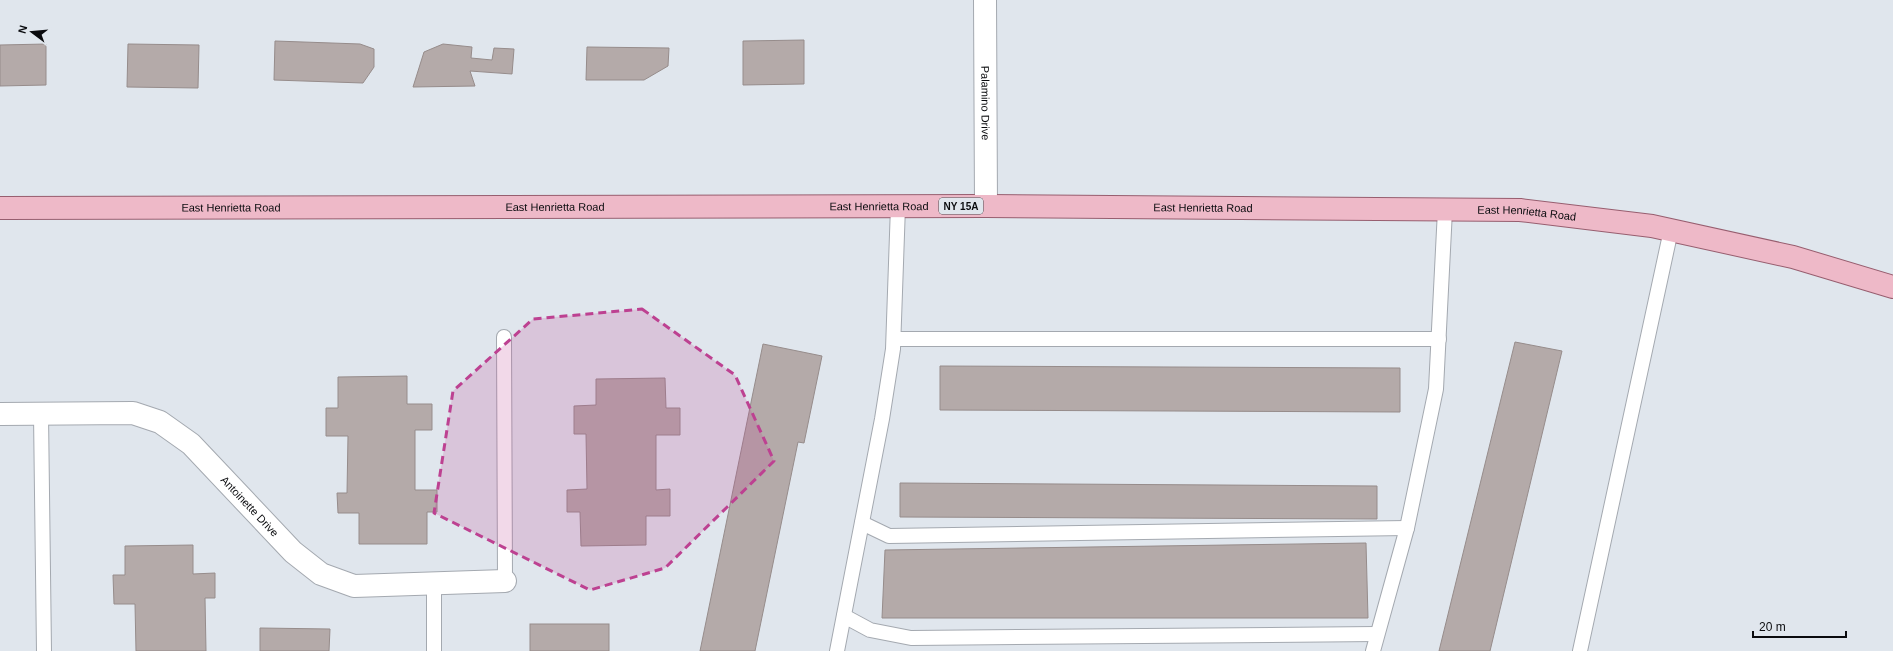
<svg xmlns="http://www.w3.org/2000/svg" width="1893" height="651" font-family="Arial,sans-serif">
	<rect width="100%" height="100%" fill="#e0e6ed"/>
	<g fill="#b4aaa9" stroke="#968c8b">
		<polygon points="804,40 804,84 743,85 743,41"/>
		<polygon points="275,41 360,44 374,49 374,67 363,83 274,80"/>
		<polygon points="46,44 46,85 0,86 0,45"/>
		<polygon points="128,44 199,45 198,88 127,87"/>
		<polygon points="443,44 472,47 471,58 492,60 494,48 514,49 512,74 470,71 475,86 413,87 424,52"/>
		<polygon points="587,47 669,48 668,66 644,80 586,80"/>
		<polygon points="1515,342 1562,351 1490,651 1439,651"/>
		<polygon points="763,344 822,356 804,443 798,442 755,651 700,651"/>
		<polygon points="940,366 1400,368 1400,412 940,410"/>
		<polygon points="407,376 407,404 432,404 432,430 415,430 415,490 437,490 437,512 427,512 427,544 359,544 359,513 338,513 337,493 347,493 348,436 326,436 326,408 338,408 338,377"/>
		<polygon points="665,378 666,408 680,408 680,435 656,435 656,490 670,489 670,516 646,516 646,545 581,546 580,512 567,512 567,490 587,489 586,434 574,434 574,406 596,405 596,379"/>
		<polygon points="900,483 1377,486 1377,519 900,517"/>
		<polygon points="1366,543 1368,618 882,618 885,550"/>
		<polygon points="193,545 193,574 215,573 215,598 205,598 206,651 136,651 135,604 114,604 113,575 125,575 125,546"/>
		<rect x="530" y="624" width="79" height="27"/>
		<polygon points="260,628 330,629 329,651 260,651"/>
	</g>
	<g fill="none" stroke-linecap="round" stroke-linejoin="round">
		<defs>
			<g id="service">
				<polyline points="504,337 505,581"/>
				<polyline points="894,339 1439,339"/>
				<polyline points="41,414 44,651"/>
				<polyline points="862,523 889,536 1407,528"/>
				<polyline points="844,616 870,630 911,638 1377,634"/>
				<polyline points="434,651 434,583"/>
				<polyline points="837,651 882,419 893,349 898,206"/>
				<polyline points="1373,651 1407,528 1436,389 1445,210"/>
				<polyline points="1580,651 1671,230"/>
			</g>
			<g id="minor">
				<path id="s1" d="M 985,0 L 986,206"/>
				<path id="s2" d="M 0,414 L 133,413 L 160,422 L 191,444 L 293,552 L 321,574 L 354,586 L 505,581"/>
			</g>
			<g id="primary">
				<path id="s3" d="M 0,208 L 986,206 L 1520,210 L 1652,226 L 1793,257 L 1893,287"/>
			</g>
		</defs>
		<use href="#service" stroke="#a4a9b0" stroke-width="16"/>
		<use href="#minor" stroke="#a4a9b0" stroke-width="24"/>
		<use href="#primary" stroke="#975e6f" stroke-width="24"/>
		<use href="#service" stroke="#fff" stroke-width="14"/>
		<use href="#minor" stroke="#fff" stroke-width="22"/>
		<use href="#primary" stroke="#eeb9c8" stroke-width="22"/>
	</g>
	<path fill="#bd4191" fill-opacity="0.2" stroke="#bd4191" stroke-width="3" stroke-dasharray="8 5" stroke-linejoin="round" d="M 642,309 L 735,375 L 774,461 L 665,568 L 590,590 L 434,513 L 453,391 L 533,319 Z"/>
	<g text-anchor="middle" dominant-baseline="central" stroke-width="3.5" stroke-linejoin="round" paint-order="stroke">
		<rect fill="#e0e6ed" stroke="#4a4d51" stroke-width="1" x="939" y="198" width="44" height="16" rx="3"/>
		<g font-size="10" font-weight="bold" fill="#0a0b0e">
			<text x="961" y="206">NY 15A</text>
		</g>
		<g font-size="11" fill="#0a0b0e" stroke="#e0e6ed">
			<text stroke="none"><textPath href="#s1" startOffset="103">Palamino Drive</textPath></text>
			<text stroke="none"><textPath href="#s3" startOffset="879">East Henrietta Road</textPath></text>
			<text stroke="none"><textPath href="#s3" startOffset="231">East Henrietta Road</textPath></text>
			<text stroke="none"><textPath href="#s3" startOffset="555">East Henrietta Road</textPath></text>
			<text stroke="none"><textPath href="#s3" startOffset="1203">East Henrietta Road</textPath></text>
			<text stroke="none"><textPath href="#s3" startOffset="1527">East Henrietta Road</textPath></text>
			<text stroke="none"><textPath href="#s2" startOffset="285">Antoinette Drive</textPath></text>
		</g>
	</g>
	<g transform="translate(32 32) rotate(286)" stroke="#e0e6ed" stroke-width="3" paint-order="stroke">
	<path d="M0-3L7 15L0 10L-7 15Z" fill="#0a0b0e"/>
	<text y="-6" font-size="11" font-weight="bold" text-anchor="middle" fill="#0a0b0e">N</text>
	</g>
	<path d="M1753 631v6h93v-6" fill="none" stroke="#0a0b0e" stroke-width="2"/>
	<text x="1759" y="631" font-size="12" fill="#0a0b0e" stroke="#e0e6ed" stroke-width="3" paint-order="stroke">20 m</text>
</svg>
